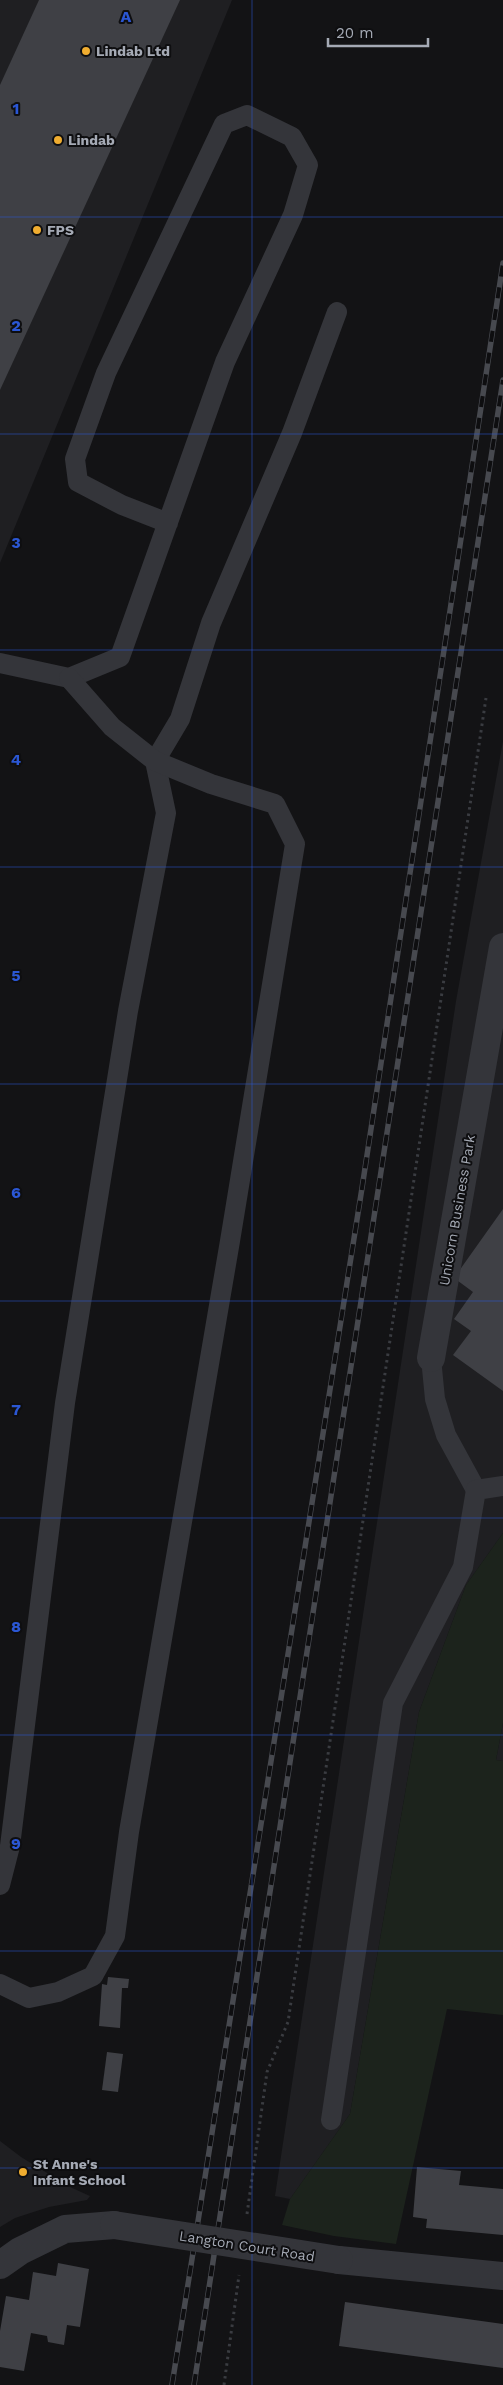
<svg xmlns="http://www.w3.org/2000/svg" width="503" height="2385" font-family="'Work Sans',sans-serif">
	<rect width="100%" height="100%" fill="#131315"/>
	<g fill="#1f1f22">
		<polygon points="0,0 232,0 0,563"/>
		<polygon points="503,741 503,1533 466,1585 419,1712 350,2114 290,2199 275,2196 456,1001"/>
		<polygon points="503,1723 503,1761 496,1760"/>
		<polygon points="0,2141 21,2157 70,2187 90,2196 87,2200 49,2207 15,2218 0,2227"/>
	</g>
	<polygon fill="#1c231c" points="503,1533 503,1723 496,1760 503,1761 503,2015 447,2009 396,2244 334,2236 282,2225 290,2199 350,2114 419,1712 466,1585"/>
	<g fill="#3f4045">
		<polygon points="39,0 180,0 0,390 0,85"/>
		<polygon points="503,1209 503,1391 453,1355 471,1331 454,1319 473,1292 454,1278"/>
		<polygon points="108,1977 129,1979 128,1988 122,1988 120,2028 99,2026 102,1984 107,1985"/>
		<polygon points="107,2052 123,2054 118,2092 102,2090"/>
		<polygon points="417,2167 461,2171 459,2185 503,2189 503,2235 426,2228 427,2219 413,2217"/>
		<polygon points="58,2263 89,2269 80,2327 67,2325 64,2345 48,2342 47,2336 31,2333 24,2371 0,2367 0,2331 6,2296 29,2300 33,2272 56,2276"/>
		<polygon points="345,2302 503,2324 503,2368 339,2346"/>
	</g>
	<g fill="none" stroke-linecap="round" stroke-linejoin="round">
		<g stroke="#3a3c41" stroke-width="3" stroke-dasharray="2.5 4" stroke-linecap="butt">
			<polyline points="247,2214 267,2072 288,2022 486,698"/>
			<polyline points="224,2385 239,2275"/>
		</g>
		<g stroke="#34353a" stroke-width="20">
			<polyline points="0,663 69,678 120,657 225,362 293,215 308,165 292,137 247,115 224,124 106,373 75,459 78,482 122,505 168,523"/>
			<polyline points="431,1358 435,1399 446,1435 476,1490"/>
			<polyline points="0,1885 10,1846 65,1403 128,1011 166,813 155,761 180,719 211,623 292,433 337,312"/>
			<polyline points="0,1984 29,1998 58,1992 93,1976 115,1936 129,1832 230,1241 295,844 275,804 211,784 155,761 112,727 69,678"/>
			<polyline points="331,2120 393,1703 463,1567 476,1490 503,1486"/>
		</g>
		<polyline stroke="#34353a" stroke-width="28" points="431,1358 503,947"/>
		<g stroke="#34353a" stroke-width="28">
			<polyline points="339,2260 503,2276"/>
			<polyline points="0,2265 20,2251 65,2229 114,2225"/>
		</g>
		<defs>
			<g id="rail">
				<polyline points="172,2385 362,1188 503,263"/>
				<polyline points="194,2385 503,380"/>
			</g>
		</defs>
		<use href="#rail" stroke="#47494f" stroke-width="5.5"/>
		<use href="#rail" stroke="#0e0e10" stroke-width="4" stroke-dasharray="11" stroke-linecap="butt"/>
		<polyline stroke="#34353a" stroke-width="28" points="114,2225 339,2260"/>
	</g>
	<path fill="none" stroke="#2b57d4" stroke-width="1" stroke-opacity="0.55" d="M 252,0 L 252,2385M 0,217 L 503,217M 0,434 L 503,434M 0,650 L 503,650M 0,867 L 503,867M 0,1084 L 503,1084M 0,1301 L 503,1301M 0,1518 L 503,1518M 0,1735 L 503,1735M 0,1951 L 503,1951M 0,2168 L 503,2168"/>
	<g fill="#f0ad30" stroke="#0e0e10" stroke-width="2">
		<circle cx="86" cy="51" r="5"/>
		<circle cx="58" cy="140" r="5"/>
		<circle cx="37" cy="230" r="5"/>
		<circle cx="23" cy="2172" r="5"/>
	</g>
	<g text-anchor="middle" dominant-baseline="central" stroke-width="4" stroke-linejoin="round" paint-order="stroke">
		<g font-size="14" font-weight="bold" fill="#a5aab5" stroke="#0e0e10" text-anchor="start">
			<text x="96" y="51">Lindab Ltd</text>
			<text x="68" y="140">Lindab</text>
			<text x="47" y="230">FPS</text>
			<text x="33" y="2164">St Anne's<tspan x="33" dy="16">Infant School</tspan></text>
		</g>
		<g font-size="14" fill="#a5aab5" stroke="#0e0e10">
			<text transform="translate(457 1210) rotate(-80)">Unicorn Business Park</text>
			<text transform="translate(247 2246) rotate(9)">Langton Court Road</text>
		</g>
	</g>
	<g font-size="16" text-anchor="middle" font-weight="bold" fill="#2b57d4" stroke="#0e0e10" stroke-width="4" stroke-linejoin="round" paint-order="stroke">
		<text x="126" y="22">A</text>
		<text x="16" y="114">1</text>
		<text x="16" y="331">2</text>
		<text x="16" y="548">3</text>
		<text x="16" y="765">4</text>
		<text x="16" y="981">5</text>
		<text x="16" y="1198">6</text>
		<text x="16" y="1415">7</text>
		<text x="16" y="1632">8</text>
		<text x="16" y="1849">9</text>
	</g>
	<path d="M328 38v8h100v-8" fill="none" stroke="#a5aab5" stroke-width="2.5"/>
	<text x="336" y="38" font-size="15" fill="#a5aab5" stroke="#0e0e10" stroke-width="4" paint-order="stroke">20 m</text>
</svg>
